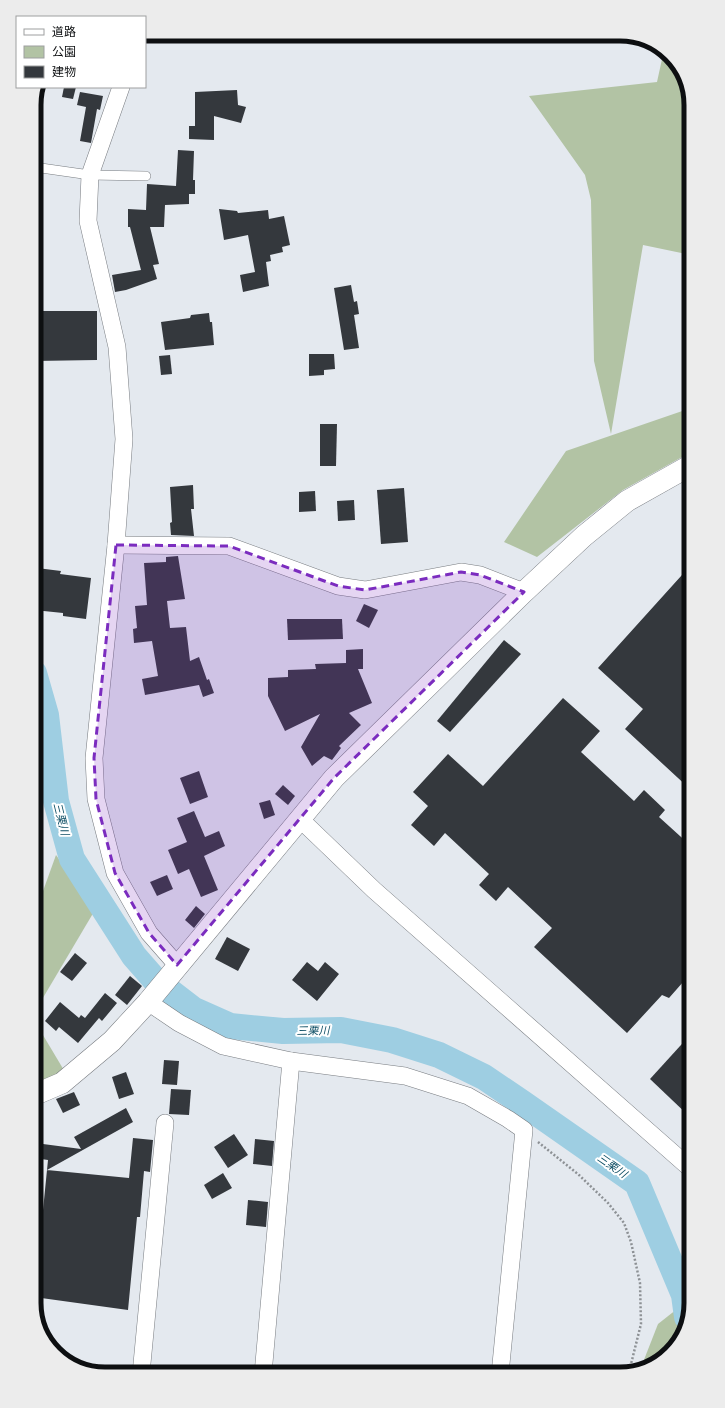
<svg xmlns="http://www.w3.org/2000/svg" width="725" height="1408" font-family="'Source Serif 4','Noto Sans JP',serif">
	<rect width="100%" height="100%" fill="#e4e9ef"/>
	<g fill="#b2c3a4">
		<polygon points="664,50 686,78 691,105 691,255 643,245 611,434 594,361 591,200 585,175 529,96 657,82"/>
		<polygon points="691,408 691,452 623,490 537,557 504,542 566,451"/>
		<polygon points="34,662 35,665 55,813 34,794"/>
		<polygon points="56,855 95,910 34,1013 34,916"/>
		<polygon points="34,1020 65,1072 34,1085"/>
		<polygon points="691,1298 691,1303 679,1343 647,1369 640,1370 658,1324"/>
	</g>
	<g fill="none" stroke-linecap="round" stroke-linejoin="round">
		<polyline stroke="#9ecee2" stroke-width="26" points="34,673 46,715 56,801 72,859 134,956 155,980 194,1010 230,1026 283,1031 341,1030 392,1040 439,1055 484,1077 521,1102 637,1183 684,1295 687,1317"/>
	</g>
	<g fill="#34383d">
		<polygon points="64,87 76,87 73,99 62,97"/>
		<polygon points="237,90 238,105 246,107 241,123 214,116 214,140 189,139 189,126 195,126 195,92"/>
		<polygon points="80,92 103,96 100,110 97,109 91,143 80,141 86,107 77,105"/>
		<polygon points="178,150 194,151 193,180 195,180 195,194 189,194 189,204 165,205 164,227 150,227 159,264 153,265 157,279 126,290 115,292 112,275 141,270 130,227 128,227 128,209 146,210 147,184 176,186"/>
		<polygon points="219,209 237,211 238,213 268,210 269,219 284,216 290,245 282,247 283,252 270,255 271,261 266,262 269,286 243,292 240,275 255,272 248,235 224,240"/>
		<polygon points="351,285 354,302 357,301 359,314 354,315 359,348 344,350 334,288"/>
		<polygon points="34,311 97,311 97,360 34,361"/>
		<polygon points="209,313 210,322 212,322 214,345 165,350 161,322 190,318 191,315"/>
		<polygon points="309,354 334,354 335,369 324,370 324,375 309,376"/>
		<polygon points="170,355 172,374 161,375 159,356"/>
		<polygon points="320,424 337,424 336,466 320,466"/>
		<polygon points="193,485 194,509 191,509 194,536 171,535 170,523 172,522 170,487"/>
		<polygon points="404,488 408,542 381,544 377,490"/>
		<polygon points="315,491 316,511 299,512 299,492"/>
		<polygon points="354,500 355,520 338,521 337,501"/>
		<polygon points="178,556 185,599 167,601 170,628 186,627 190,661 199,657 207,680 209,679 214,693 203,697 199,685 145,695 142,679 158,676 152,641 134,643 133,629 137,628 135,606 147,605 144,563 166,562 166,557"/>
		<polygon points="691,565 691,790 625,729 643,709 598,668"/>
		<polygon points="37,568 61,571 60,574 91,578 86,619 63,616 63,613 34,610 34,597"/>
		<polygon points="364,604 378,610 369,628 356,621"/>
		<polygon points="287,619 342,619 343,639 288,640"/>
		<polygon points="504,640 521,654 450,732 437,721"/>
		<polygon points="363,649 363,669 358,669 372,703 349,713 361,725 339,746 341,748 332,760 324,756 312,766 301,747 320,714 285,731 268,696 268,678 288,677 288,670 316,669 315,664 346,663 346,650"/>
		<polygon points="563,698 600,731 581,752 634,801 644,790 665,810 659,817 691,846 691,973 669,998 662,995 627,1033 534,947 552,928 508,887 496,901 479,885 489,874 445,833 434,846 411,825 428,806 413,792 448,754 483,786"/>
		<polygon points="199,771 208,797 190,804 180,778"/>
		<polygon points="283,785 295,796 288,805 275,794"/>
		<polygon points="270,800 275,815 264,819 259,803"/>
		<polygon points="194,811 205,837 219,831 225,846 204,856 218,890 201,897 189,869 178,874 168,850 187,842 177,818"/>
		<polygon points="167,875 173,889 157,896 150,882"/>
		<polygon points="196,906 205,914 194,928 185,920"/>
		<polygon points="227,937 250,949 238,971 215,959"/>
		<polygon points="75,953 87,963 72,981 60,972"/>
		<polygon points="307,962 318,971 325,962 339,974 317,1001 292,980"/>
		<polygon points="130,976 142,986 127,1005 115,995"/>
		<polygon points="105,993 117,1003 102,1021 99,1018 78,1043 59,1027 56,1031 45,1021 60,1002 79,1018 81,1015 85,1018"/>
		<polygon points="691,1034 691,1118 650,1079"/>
		<polygon points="164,1060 179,1061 177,1085 162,1084"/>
		<polygon points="126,1072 134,1094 119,1099 112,1077"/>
		<polygon points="171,1089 191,1090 189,1115 169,1114"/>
		<polygon points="74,1092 80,1105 63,1113 56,1099"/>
		<polygon points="126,1108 133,1122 47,1170 129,1178 133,1138 153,1140 150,1172 144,1171 140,1217 137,1217 128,1310 34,1297 34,1259 37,1219 42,1220 48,1160 41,1159 43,1144 81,1149 74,1137"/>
		<polygon points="234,1134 248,1155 228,1168 214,1147"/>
		<polygon points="255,1139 274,1141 272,1166 253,1164"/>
		<polygon points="223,1173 232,1188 212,1199 204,1185"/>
		<polygon points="248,1200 268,1202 266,1227 246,1225"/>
	</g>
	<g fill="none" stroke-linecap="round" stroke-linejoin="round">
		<defs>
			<polyline id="service" points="34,167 90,175 146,176"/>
			<g id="minor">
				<polyline points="121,87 90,175 88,221 117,347 124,439 116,545 94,758 96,799 115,873 149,933 177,965"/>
				<polyline points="116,545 229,546 338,586 365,590 461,572 480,575 524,592"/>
				<polyline points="300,819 374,890 691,1169"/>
				<polyline points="148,1002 179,1023 223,1046 291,1061 405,1076 468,1096 508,1119 524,1130 500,1374"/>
				<polyline points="141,1374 165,1123"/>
				<polyline points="263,1374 291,1061"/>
			</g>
			<polyline id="tertiary" points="34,1095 62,1083 112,1041 148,1002 334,778 524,592 584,536 627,501 691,465"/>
		</defs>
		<use href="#service" stroke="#787c81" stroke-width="10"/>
		<use href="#minor" stroke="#787c81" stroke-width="18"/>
		<use href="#tertiary" stroke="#787c81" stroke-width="22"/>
		<polyline stroke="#8d9195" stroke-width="2.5" stroke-dasharray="2 2" stroke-linecap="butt" points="538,1142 579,1175 608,1203 624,1223 631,1242 640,1283 641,1324 629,1372"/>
		<use href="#service" stroke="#fff" stroke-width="9"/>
		<use href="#minor" stroke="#fff" stroke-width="17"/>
		<use href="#tertiary" stroke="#fff" stroke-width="21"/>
	</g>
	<path fill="#7b2cbf" fill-opacity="0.2" stroke="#7b2cbf" stroke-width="3" stroke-dasharray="8 5" stroke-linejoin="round" d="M 116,545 L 229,546 L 338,586 L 365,590 L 461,572 L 480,575 L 524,592 L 334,778 L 177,965 L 149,933 L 115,873 L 96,799 L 94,758 Z"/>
	<g text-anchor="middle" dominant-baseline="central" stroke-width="4" stroke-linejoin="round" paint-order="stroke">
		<g font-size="11" font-style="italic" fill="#0e4e64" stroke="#fff">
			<text transform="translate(61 819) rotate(76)">三栗川</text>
			<text transform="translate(313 1031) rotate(-1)">三栗川</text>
			<text transform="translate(612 1166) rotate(35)">三栗川</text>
		</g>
	</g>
	<path d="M0 0H725V1408H0ZM105 41H620A64 64 0 0 1 684 105V1303A64 64 0 0 1 620 1367H105A64 64 0 0 1 41 1303V105A64 64 0 0 1 105 41Z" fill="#ececec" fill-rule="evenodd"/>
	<path fill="none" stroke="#0d0f11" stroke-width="5" d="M105 41H620A64 64 0 0 1 684 105V1303A64 64 0 0 1 620 1367H105A64 64 0 0 1 41 1303V105A64 64 0 0 1 105 41Z"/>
	<rect x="16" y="16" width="130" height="72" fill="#ffffff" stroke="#9e9fa0"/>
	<rect x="24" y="29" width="20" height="6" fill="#ffffff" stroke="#9e9fa0"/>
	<text x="52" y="36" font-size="12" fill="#0d0f11">道路</text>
	<rect x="24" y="46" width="20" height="12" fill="#b2c3a4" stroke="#9e9fa0"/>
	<text x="52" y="56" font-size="12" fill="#0d0f11">公園</text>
	<rect x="24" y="66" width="20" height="12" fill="#34383d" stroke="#9e9fa0"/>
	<text x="52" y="76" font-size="12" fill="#0d0f11">建物</text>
</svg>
